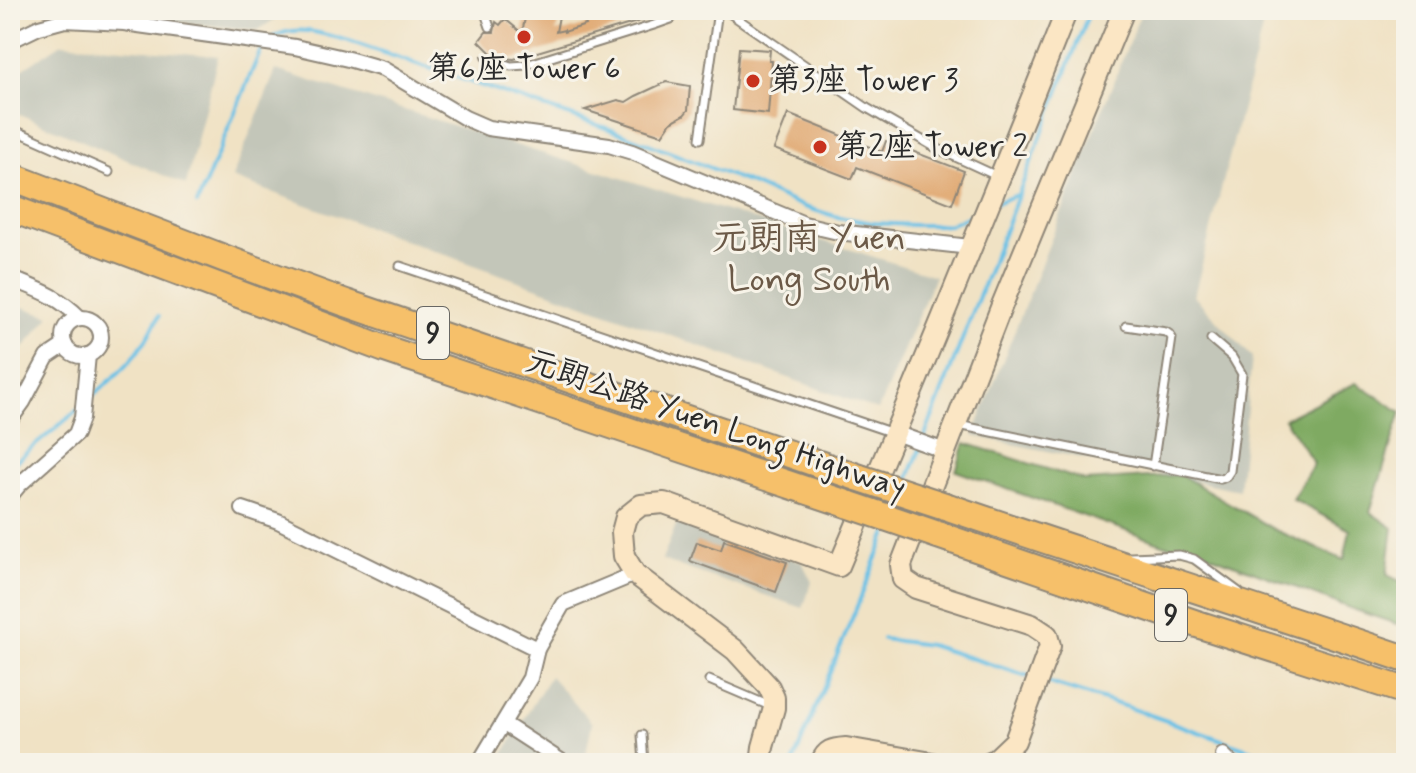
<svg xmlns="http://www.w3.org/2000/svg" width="1416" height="773" font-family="Mynerve,'LXGW WenKai TC',sans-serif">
	<rect width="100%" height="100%" fill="#f7f3e8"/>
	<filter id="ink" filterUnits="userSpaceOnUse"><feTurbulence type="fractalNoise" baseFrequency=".0125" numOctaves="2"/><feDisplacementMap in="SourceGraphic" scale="16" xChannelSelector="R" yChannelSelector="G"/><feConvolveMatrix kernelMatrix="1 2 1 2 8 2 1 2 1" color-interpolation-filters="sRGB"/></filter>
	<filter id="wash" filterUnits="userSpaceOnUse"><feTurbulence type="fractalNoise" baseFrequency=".006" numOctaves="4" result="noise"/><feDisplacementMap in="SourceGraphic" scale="32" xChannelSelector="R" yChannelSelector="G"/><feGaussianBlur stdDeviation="1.8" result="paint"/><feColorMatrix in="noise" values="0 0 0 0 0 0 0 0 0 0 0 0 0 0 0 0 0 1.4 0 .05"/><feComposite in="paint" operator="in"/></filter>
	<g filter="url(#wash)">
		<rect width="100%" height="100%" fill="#f0e2c4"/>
		<g fill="#c3c6b9">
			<polygon points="76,10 283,10 283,14 258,30 74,12"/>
			<polygon points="1142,10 1207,10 1264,21 1194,296 1252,357 1239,490 973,436"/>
			<polygon points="62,43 218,56 186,185 10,110 10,77"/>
			<polygon points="276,70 935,276 878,410 232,178"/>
			<polygon points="10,303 50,316 10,364"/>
			<polygon points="678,520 802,562 812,582 803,608 662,560"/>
			<polygon points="550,676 592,723 584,763 498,763"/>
		</g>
		<polygon fill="#7faa62" stroke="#556a46" stroke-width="2" points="1356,383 1401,412 1370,512 1393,528 1387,575 1406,584 1406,627 1355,610 1205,553 1166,545 956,471 965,443 1085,481 1181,475 1275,530 1344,560 1350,530 1292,499 1314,463 1284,419"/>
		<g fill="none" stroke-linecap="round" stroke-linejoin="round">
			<g stroke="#69c1e6" stroke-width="4">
				<path d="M 272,38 C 296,23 323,34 349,41 L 615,131 L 742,180 L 804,207 L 838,217 L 873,223 L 913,225 L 949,225 L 978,212"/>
				<polyline points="996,203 1019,194"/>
				<polyline points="197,204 262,47"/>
				<path d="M 88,400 C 122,371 139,357 159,316"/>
				<polyline points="924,438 1090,10"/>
				<polyline points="10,466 79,409"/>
				<polyline points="907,483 921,446"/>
				<polyline points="1402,597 1406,590"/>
				<polyline points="883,639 929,645 1031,677"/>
				<polyline points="1043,681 1124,706 1288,763"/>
				<polyline points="793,763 889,528"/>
			</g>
		</g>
		<g id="blocks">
			<g fill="#e2ae7a">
				<polygon points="581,10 667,10 667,13 514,59 503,58 499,64 486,68 482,56 491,53 479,41 486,32 494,32 496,22 500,25 505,19 522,33 526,13 536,16 537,11 559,16 556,32 564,30 564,32 586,25"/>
				<polygon points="739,48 770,50 769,61 772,61 768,114 733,110"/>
				<polygon points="666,82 690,86 688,110 684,115 671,122 662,135 585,110 618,100 626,102 636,96"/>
				<polygon points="788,114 882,152 886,141 964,171 952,204 857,167 852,179 774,149"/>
				<polygon points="724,540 787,562 776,592 690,561 697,542 721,550"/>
			</g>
		</g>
	</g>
	<g filter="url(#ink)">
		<use href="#blocks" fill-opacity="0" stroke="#8e8678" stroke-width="2"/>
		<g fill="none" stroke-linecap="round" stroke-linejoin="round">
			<defs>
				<g id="lane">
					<polyline points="484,10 490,27"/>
					<polyline points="725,10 867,108 936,148 999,177"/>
					<polyline points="505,64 511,66 526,65 654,25 671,19 678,10"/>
					<polyline points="10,128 109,172"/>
					<polyline points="700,139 718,10"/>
					<polyline points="400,266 893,433"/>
					<polyline points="1126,326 1166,332 1169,334 1172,338 1153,466"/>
					<polyline points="958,425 1221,479 1226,477 1230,471 1242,374 1232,357 1211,339"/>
					<polyline points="1131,557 1179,555 1194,559 1239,592"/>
					<polyline points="709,680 770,706"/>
					<polyline points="642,735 644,763"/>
				</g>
				<g id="street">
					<polyline points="10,41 39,27 65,20 124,23 295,47 348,59 383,69 465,118 488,128 609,145 632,152 804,224 838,232 970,247"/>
					<path d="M 10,278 C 39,290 57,295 80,318"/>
					<circle cx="82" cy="337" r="19"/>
					<polyline points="10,420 23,402 47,357 65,345"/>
					<polyline points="895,433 945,451"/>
					<polyline points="10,496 19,485 76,434 82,418 88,355"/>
					<polyline points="243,509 278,521 537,649"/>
					<polyline points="504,724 564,763"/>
					<polyline points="1223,755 1231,763"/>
					<polyline points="479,763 530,678 537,649 563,604 635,574"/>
				</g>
				<g id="secondary">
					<path d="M 761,763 L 763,747 L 774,708 L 774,698 L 769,687 L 735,650 L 635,574 L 624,556 L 622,532 L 626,517 L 641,505 L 664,503 L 839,566 C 917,381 993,196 1067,10"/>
					<path d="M 821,763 C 826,750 832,749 846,748 L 932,763"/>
					<polyline points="988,763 995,760 1015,741 1050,646 1047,635 1032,625 916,588 903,579 901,565 1002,305 1124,10"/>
				</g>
				<g id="highway">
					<polyline points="10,176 226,259 346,303 860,478"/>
					<polyline points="10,208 385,349 850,505"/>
					<path d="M 948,507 C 1100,559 1253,607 1406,659"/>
					<polyline points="938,535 1194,623 1406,691"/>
				</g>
			</defs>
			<use href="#lane" stroke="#8e8678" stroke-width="11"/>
			<use href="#street" stroke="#8e8678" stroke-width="18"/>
			<use href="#secondary" stroke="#8e8678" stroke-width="24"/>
			<use href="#highway" stroke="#8e8678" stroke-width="30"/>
			<use href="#lane" stroke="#fff" stroke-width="7"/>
			<use href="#street" stroke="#fff" stroke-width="14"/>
			<use href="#secondary" stroke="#fbe6c4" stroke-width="20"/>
			<use href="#highway" stroke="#f6c06b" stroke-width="26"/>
			<defs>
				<g id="highway-bridge">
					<polyline points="860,478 948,507"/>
					<polyline points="850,505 938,535"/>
				</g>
			</defs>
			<use href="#highway-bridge" stroke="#8e8678" stroke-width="30" stroke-linecap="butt"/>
			<use href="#highway-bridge" stroke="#f6c06b" stroke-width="26"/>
		</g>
	</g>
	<g fill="#c8321e" stroke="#f7f3e8" stroke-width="3">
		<circle cx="524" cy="37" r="8"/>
		<circle cx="753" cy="81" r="8"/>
		<circle cx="820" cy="147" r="8"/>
	</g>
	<g text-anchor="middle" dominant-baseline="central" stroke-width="6" stroke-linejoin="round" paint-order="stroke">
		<g fill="#f7f3e8" stroke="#686764" stroke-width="2">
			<rect x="417" y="307" width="32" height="52" rx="6"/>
			<rect x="1155" y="589" width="32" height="52" rx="6"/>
		</g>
		<g font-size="30" font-weight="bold" fill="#2b2b2b">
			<text x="433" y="333">9</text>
			<text x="1171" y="615">9</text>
		</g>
		<g font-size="32" fill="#2b2b2b" stroke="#f7f3e8" text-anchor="start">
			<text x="524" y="69" text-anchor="middle">第6座 Tower 6</text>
			<text x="769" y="81">第3座 Tower 3</text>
			<text x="836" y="147">第2座 Tower 2</text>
		</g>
		<g font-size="32" fill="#2b2b2b" stroke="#f7f3e8">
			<text transform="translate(716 425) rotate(19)">元朗公路 Yuen Long Highway</text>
		</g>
		<g font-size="36" fill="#6b5947" stroke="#f7f3e8">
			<text x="809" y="239">元朗南 Yuen<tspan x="809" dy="41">Long South</tspan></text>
		</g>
	</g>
	<rect width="1416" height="773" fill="none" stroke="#f7f3e8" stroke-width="40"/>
</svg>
